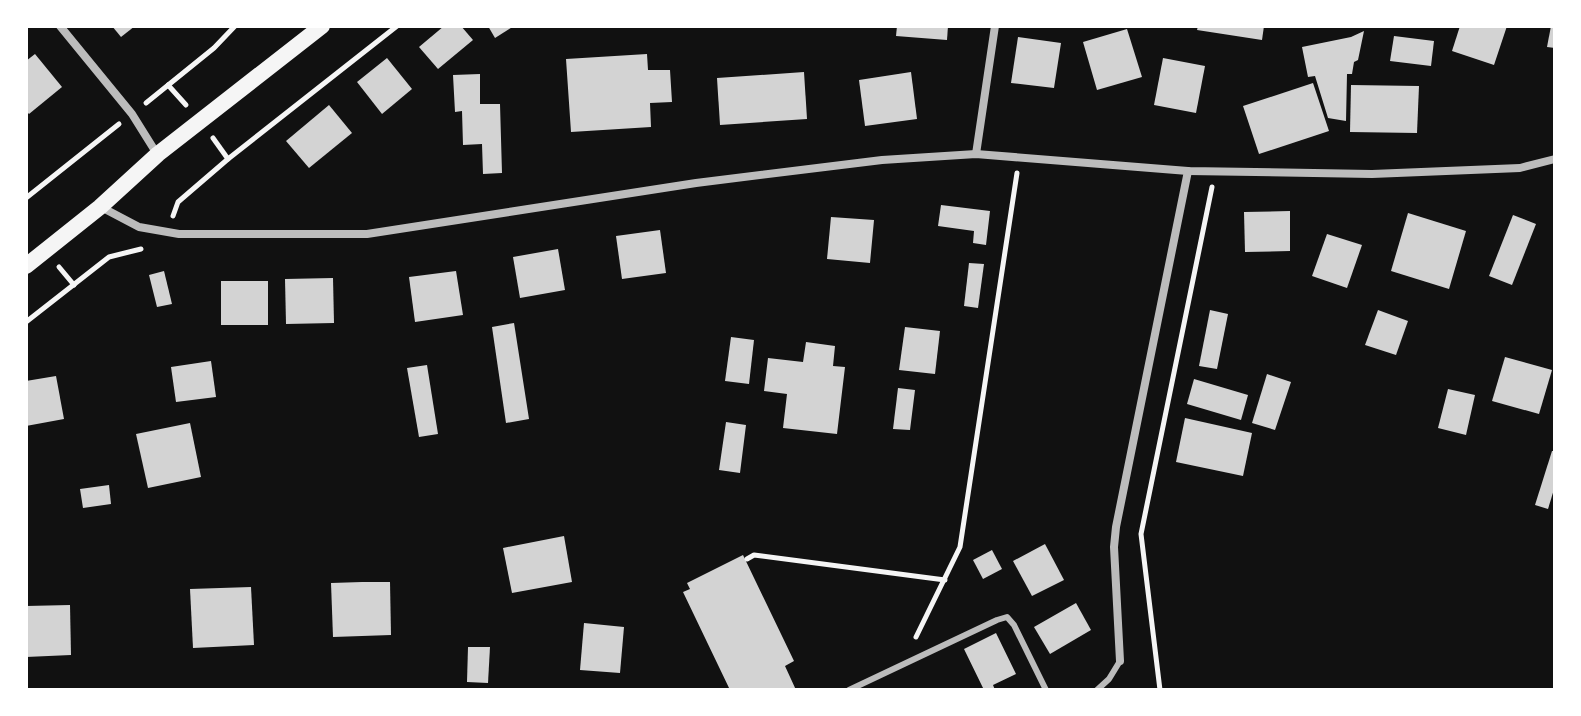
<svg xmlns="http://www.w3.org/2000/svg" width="1581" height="716" font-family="'Crimson Pro',serif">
	<rect width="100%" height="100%" fill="#111"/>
	<g fill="#d3d3d3">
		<polygon points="112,26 135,26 121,37"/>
		<polygon points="444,26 461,26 473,40 438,69 419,47"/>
		<polygon points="488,26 514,26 495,38"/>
		<polygon points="897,26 948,26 947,40 896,36"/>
		<polygon points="1198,26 1264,26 1262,40 1197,30"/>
		<polygon points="1460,26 1507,26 1494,65 1452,51"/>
		<polygon points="1551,26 1555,26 1555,48 1547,47"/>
		<polygon points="1127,29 1142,77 1097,90 1083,42"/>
		<polygon points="1364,31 1358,60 1354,62 1352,74 1347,74 1346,121 1328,118 1315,76 1308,77 1302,47 1351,37"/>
		<polygon points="1394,36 1434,41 1431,66 1390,61"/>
		<polygon points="1018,37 1061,43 1054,88 1011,83"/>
		<polygon points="35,54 62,87 29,114 26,111 26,61"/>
		<polygon points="647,54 648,70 670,70 672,102 650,103 651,127 571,132 566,59"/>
		<polygon points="387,58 412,89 382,114 357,82"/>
		<polygon points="1163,58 1205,66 1196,113 1154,105"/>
		<polygon points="804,72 807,119 720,125 717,78"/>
		<polygon points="911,72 917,119 865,126 859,80"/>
		<polygon points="480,74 480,104 500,104 502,173 483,174 482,144 463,145 462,111 455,112 453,75"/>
		<polygon points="1313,83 1329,131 1259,154 1243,106"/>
		<polygon points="1351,85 1419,86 1417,133 1350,132"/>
		<polygon points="329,105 352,133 309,168 286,141"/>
		<polygon points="941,205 990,211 986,245 973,243 974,231 938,226"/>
		<polygon points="1290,211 1290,251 1245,252 1244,212"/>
		<polygon points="1408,213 1466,231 1449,289 1391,271"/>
		<polygon points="1513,215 1536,224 1512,285 1489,276"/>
		<polygon points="831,217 874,220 870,263 827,259"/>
		<polygon points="660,230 666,273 622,279 616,236"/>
		<polygon points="1327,234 1362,245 1347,288 1312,276"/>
		<polygon points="558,249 565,290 520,298 513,257"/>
		<polygon points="969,263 984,264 978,308 964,306"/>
		<polygon points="164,271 172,304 157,307 149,275"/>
		<polygon points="456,271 463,315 415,322 409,277"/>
		<polygon points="333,278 334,323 286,324 285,279"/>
		<rect x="221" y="281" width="47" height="44"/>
		<polygon points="1210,310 1228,314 1217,369 1199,366"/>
		<polygon points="1378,310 1408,321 1396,355 1365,345"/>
		<polygon points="514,323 529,419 506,423 492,327"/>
		<polygon points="905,327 940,331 935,374 899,370"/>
		<polygon points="731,337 754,340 749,384 725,381"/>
		<polygon points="806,342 835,346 833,366 845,367 837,434 783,428 787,394 764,391 768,358 803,362"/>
		<polygon points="1505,357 1552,370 1539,414 1492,401"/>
		<polygon points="211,361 216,397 176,402 171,367"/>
		<polygon points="427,365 438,434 419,437 407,368"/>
		<polygon points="1267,374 1291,382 1275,430 1252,423"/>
		<polygon points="56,376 64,419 26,426 26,381"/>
		<polygon points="1194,379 1248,395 1241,420 1187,404"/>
		<polygon points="898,388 915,390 910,430 893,429"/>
		<polygon points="1448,389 1475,395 1466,435 1438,428"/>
		<polygon points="1185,418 1252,433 1243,476 1176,462"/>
		<polygon points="726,422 746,425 740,473 719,470"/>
		<polygon points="190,423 201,477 148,488 136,434"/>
		<polygon points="1552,451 1555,451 1555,486 1548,509 1535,505"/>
		<polygon points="109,485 111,504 83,508 80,489"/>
		<polygon points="564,536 572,582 512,593 503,548"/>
		<polygon points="1045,544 1064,580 1032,596 1013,561"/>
		<polygon points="992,550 1002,569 983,579 973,560"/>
		<polygon points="743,555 794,661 785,666 796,690 730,690 683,592 690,589 687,583"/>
		<polygon points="362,582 390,582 391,635 333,637 331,583"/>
		<polygon points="251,587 254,645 193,648 190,589"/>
		<polygon points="1076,603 1091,630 1050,654 1034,627"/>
		<polygon points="70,605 71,655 26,657 26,606"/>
		<polygon points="584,623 624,627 620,673 580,670"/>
		<polygon points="996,633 1016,674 993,685 995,690 984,690 964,649"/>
		<polygon points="468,647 490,647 488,683 467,682"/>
	</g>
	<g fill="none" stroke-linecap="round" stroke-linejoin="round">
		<g stroke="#f5f5f5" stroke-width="5">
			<polyline points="168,85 186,105"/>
			<polyline points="146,103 214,48 235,26"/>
			<polyline points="213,138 228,159"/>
			<polyline points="26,198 119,124"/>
			<polyline points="173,216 178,202 228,159 397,26"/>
			<polyline points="59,267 74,285"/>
			<polyline points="26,322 109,257 141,249"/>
			<polyline points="747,559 754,555 945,580"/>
			<polyline points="916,637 960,547 1017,173"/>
			<polyline points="1160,690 1141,534 1212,187"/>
		</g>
		<g stroke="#bcbcbc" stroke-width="6">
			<polyline points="849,690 997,620 1007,617 1014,625 1046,690"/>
			<polyline points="1097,690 1109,679 1120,661"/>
		</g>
		<g stroke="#bcbcbc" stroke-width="8">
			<polyline points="60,26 132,114 157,154"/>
			<polyline points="976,154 995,26"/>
			<polyline points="101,207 139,227 179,234 367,234 696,183 882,160 976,154 1188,171 1372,174 1520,168 1555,159"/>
			<polyline points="1120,661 1114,547 1116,527 1188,171"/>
		</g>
		<polyline stroke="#f5f5f5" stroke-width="16" points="26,266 100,207 158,154 322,26"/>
	</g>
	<rect width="1581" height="716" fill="none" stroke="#ffffff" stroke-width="56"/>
</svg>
